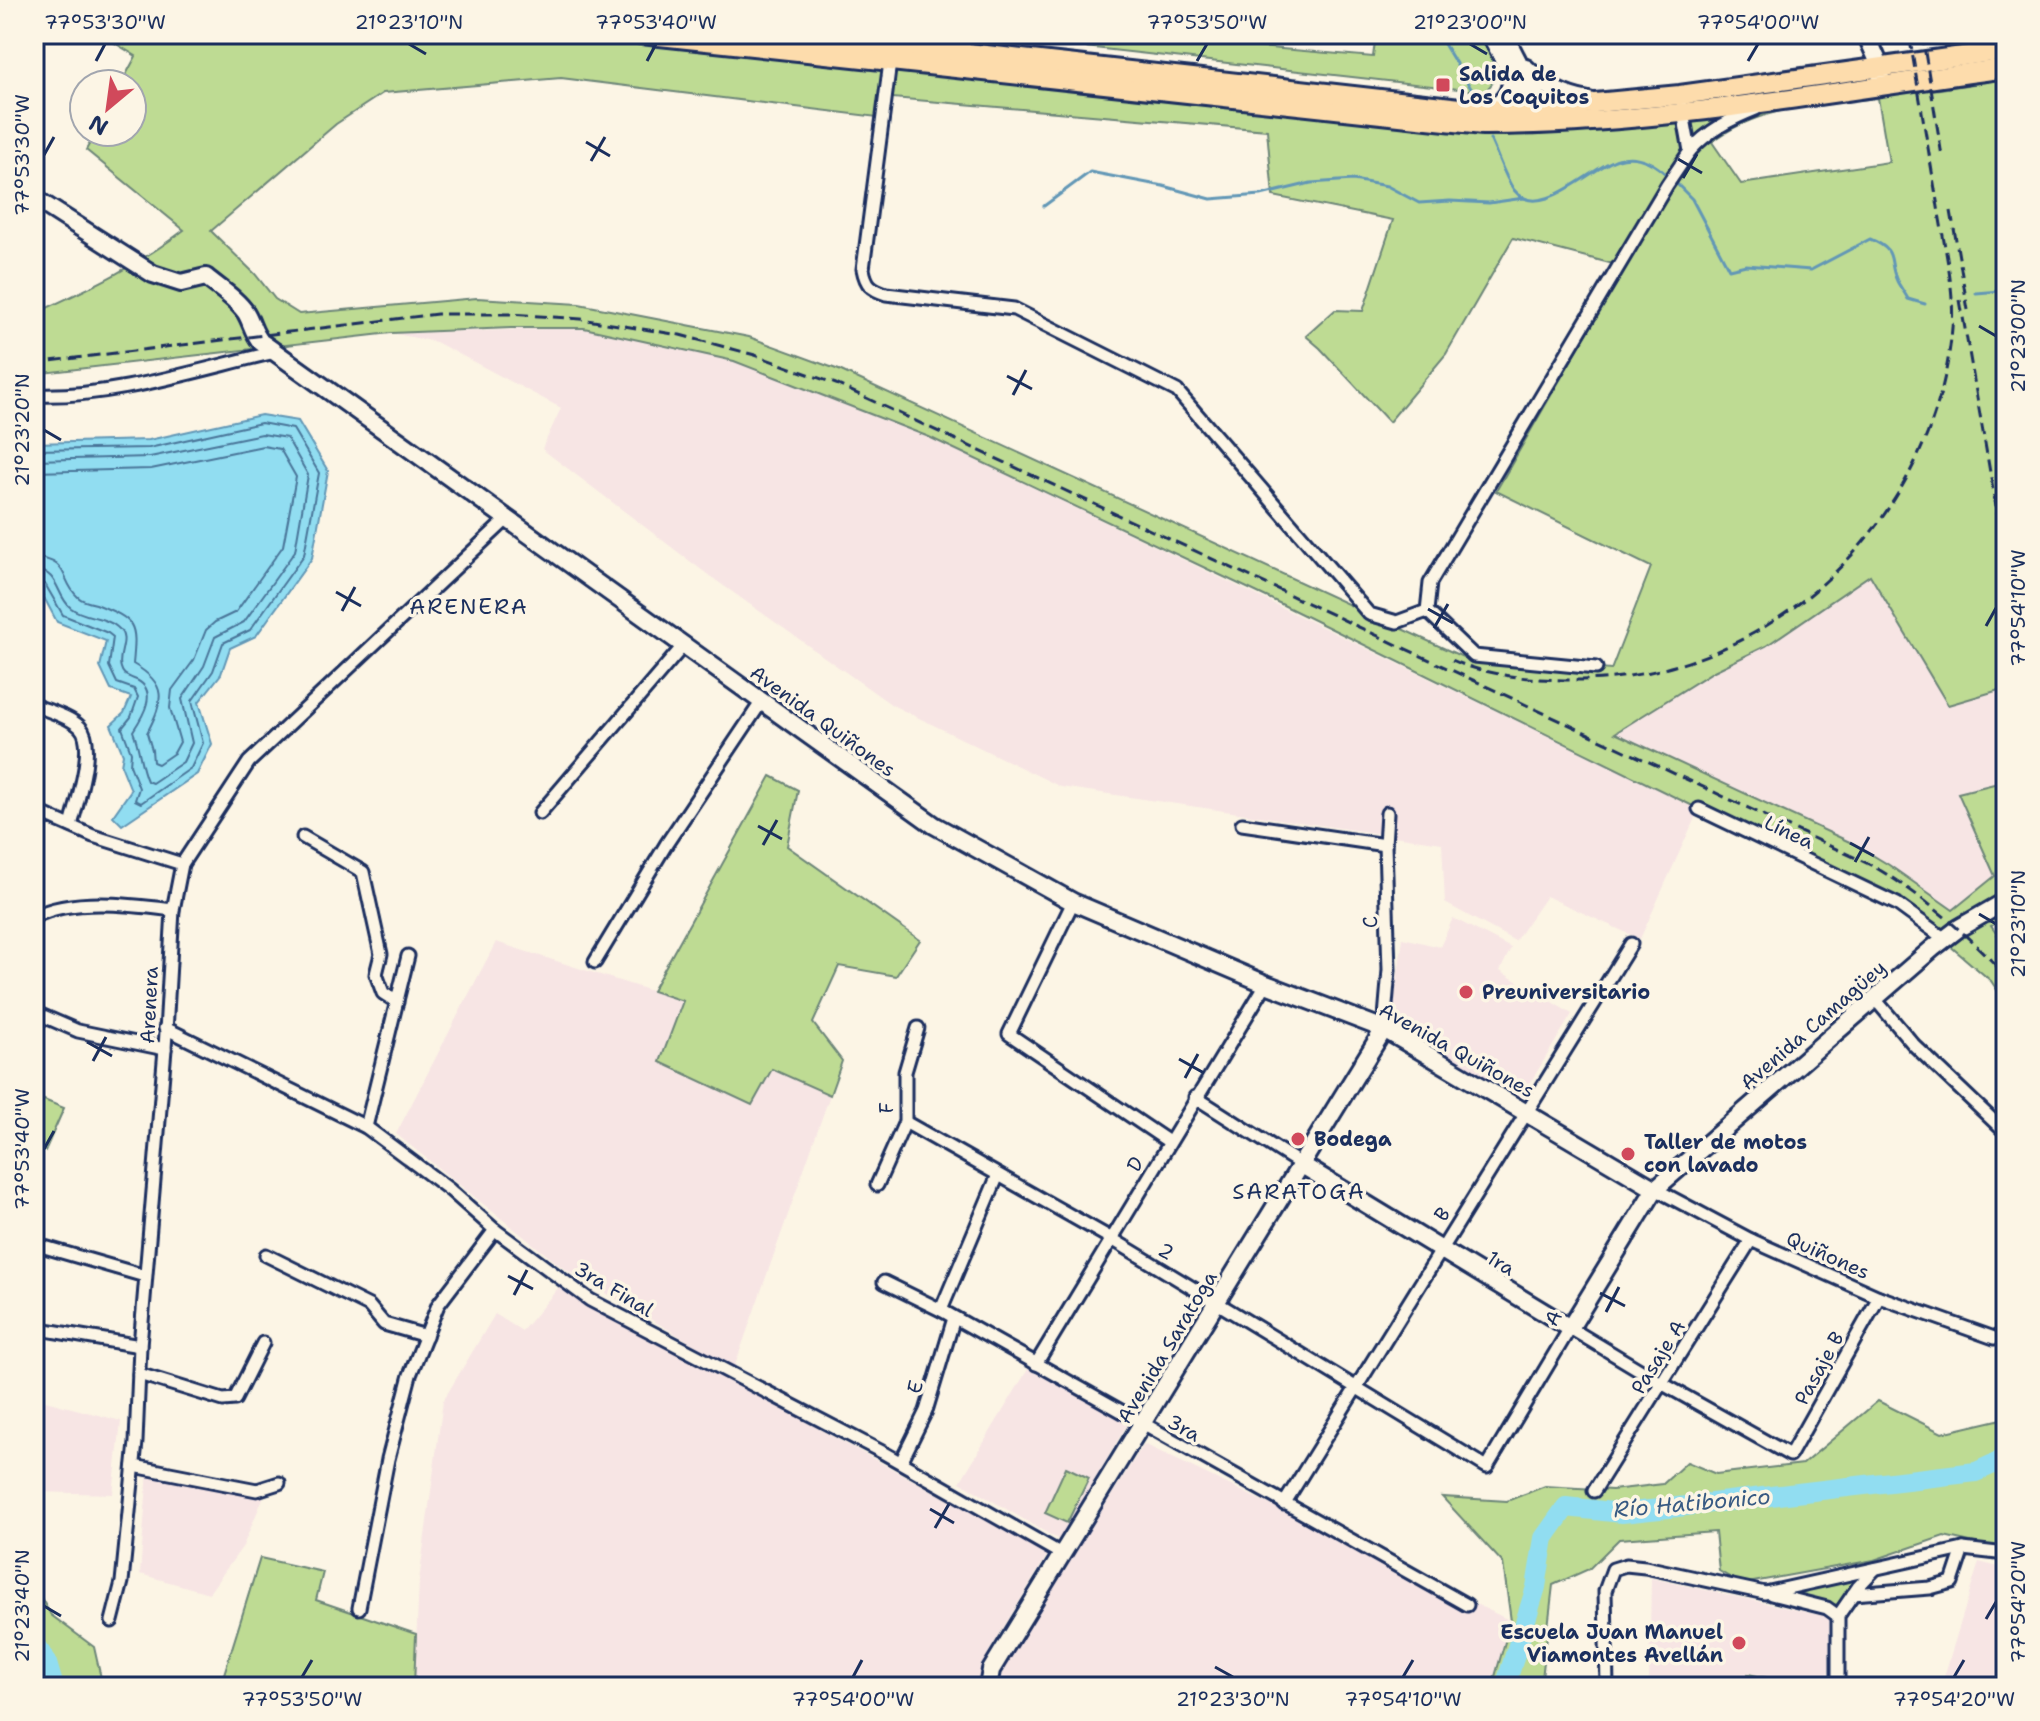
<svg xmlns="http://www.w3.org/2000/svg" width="2040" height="1721" font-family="'Shantell Sans',sans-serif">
	<rect width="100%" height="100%" fill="#fcf5e5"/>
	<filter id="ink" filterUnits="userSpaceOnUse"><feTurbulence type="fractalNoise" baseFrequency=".0125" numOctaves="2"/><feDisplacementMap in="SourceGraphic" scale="16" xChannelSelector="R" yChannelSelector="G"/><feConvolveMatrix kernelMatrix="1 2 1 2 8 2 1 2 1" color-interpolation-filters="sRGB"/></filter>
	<g filter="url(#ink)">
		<g fill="#f7e5e4">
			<polygon points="1901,34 1986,34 1906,46"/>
			<polygon points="584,328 734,361 929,437 1699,809 1640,939 1546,896 1515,941 1445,903 1442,843 1061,787 892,705 707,574 542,449 561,408 436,342 391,333"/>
			<polygon points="1870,575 1948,705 2006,688 2006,781 1958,794 1996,876 1953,910 1889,865 1854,844 1615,733 1714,671 1766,646"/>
			<polygon points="1453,918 1511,948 1500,971 1572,1014 1521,1098 1391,1023 1403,938 1440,947"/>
			<polygon points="496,942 683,1001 752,1104 772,1069 830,1095 734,1368 563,1268 396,1134"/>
			<polygon points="559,1287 1048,1554 987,1655 978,1685 414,1687 419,1581 443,1401 495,1314 522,1331"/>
			<polygon points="1028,1369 1128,1423 1059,1540 960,1482"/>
			<polygon points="34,1398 121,1421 113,1494 34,1492"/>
			<polygon points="1144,1444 1511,1621 1492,1687 996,1687 1013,1650"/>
			<polygon points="148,1470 264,1496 243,1546 209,1593 140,1574"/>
			<polygon points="1979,1562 2006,1569 2006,1687 1941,1687"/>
			<polygon points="1651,1578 1829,1617 1829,1669 1825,1687 1649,1687"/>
		</g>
		<g fill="#bedb93" stroke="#6c8578" stroke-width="2" fill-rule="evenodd">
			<path d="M 100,34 L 543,34 L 1502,136 L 1940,89 L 2006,79 L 2006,688 L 1948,705 L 1870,575 L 1766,646 L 1714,671 L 1615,733 L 1854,844 L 1889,865 L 1953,910 L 1995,876 L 1958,793 L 2006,781 L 2006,918 L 1991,926 L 2006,947 L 2006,1003 L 1991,981 L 1900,903 L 1699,809 L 1279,603 L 929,437 L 734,361 L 584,328 L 511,328 L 391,333 L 34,374 L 34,314 C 90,288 134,268 184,230 L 86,150 L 96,132 L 132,132 L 132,84 L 121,84 L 136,56 ZM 561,78 L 877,117 L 881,97 L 1267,130 L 1273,196 L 1393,220 L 1363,311 L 1335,310 L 1306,336 L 1320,348 L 1389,422 L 1446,354 L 1513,238 L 1625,267 L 1496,491 L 1651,567 L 1611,670 L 1465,658 L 839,370 L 749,337 L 579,304 L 477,298 L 299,314 L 275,299 L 255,274 L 211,231 L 336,124 L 383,93 ZM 1878,98 L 1889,162 L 1741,184 L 1712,142 C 1759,105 1820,105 1878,98 Z"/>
			<polygon points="970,34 1218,34 1225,44 1373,57 1376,34 1480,34 1493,58 1495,80 1485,92"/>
			<polygon points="771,776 798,790 787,846 920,940 896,976 839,966 813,1023 842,1061 830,1095 772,1069 752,1105 660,1062 683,1001 652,991"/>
			<polygon points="34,1096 64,1108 45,1151 34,1146"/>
			<polygon points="1878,1401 1942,1433 2006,1418 2006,1550 1944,1536 1874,1560 1742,1584 1719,1571 1715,1532 1619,1539 1589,1569 1553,1585 1541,1687 1492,1687 1511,1621 1503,1563 1442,1497 1507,1501 1545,1486 1612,1490 1663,1484 1687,1462 1716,1474 1803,1464"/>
			<polygon points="1066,1467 1089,1478 1067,1523 1045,1513"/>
			<polygon points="260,1558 323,1572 316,1600 416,1634 414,1687 220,1687"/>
			<polygon points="1860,1578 1837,1605 1790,1594"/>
			<polygon points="34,1586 51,1615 94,1647 103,1687 34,1687"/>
			<polygon points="1748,1674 1812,1687 1744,1687"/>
		</g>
		<polygon fill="#91ddf1" stroke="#6297b6" stroke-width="2" points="261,415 298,421 328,471 312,558 256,636 230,648 221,674 199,702 212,744 197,774 122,825 113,816 131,790 121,765 123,754 111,725 124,713 131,697 111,690 100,667 106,641 57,622 39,588 34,588 34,443 149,440"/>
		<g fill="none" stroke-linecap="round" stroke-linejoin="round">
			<g stroke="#4a7599" stroke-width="2">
				<polyline points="34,450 149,448 261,423 293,429 319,473 304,555 250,630 223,643 213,671 192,701 203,743 191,768 141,803 135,800 139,788 130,765 131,752 122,728 131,717 138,697 134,689 117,683 109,666 113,637 108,633 63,615 45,584 34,580"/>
				<path d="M 34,460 L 150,457 L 262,434 L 287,438 L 308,475 L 295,551 L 244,622 L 215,637 L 204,666 L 182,699 L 192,743 L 183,762 L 152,783 L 147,781 C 140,765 140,749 133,731 C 143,716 160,689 134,679 C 128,676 123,676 121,668 C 116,654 132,639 117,627 C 105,616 84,618 71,608 C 55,595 60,571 34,570"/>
				<path d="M 34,472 L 151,469 L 263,446 L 280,449 L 296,477 L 283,546 L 236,612 L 215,622 L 206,630 L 194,660 L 172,690 L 170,708 L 180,742 L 174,753 L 158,764 L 153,762 L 152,750 L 147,733 C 164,700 168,684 133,664 C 137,623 136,620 96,604 C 91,603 82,601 78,597 C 60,581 70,559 34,558"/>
			</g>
			<g stroke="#6297b6" stroke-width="3">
				<polyline points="1438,34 1472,90"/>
				<path d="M 1490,139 C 1498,155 1504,176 1514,190 C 1540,223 1592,166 1618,159 C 1637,153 1654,163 1667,175"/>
				<path d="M 1673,180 L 1692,199 L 1729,269 L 1746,265 L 1811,270 L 1870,239 C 1899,251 1887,259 1897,281 C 1900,287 1905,293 1908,299 L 1925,304"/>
				<polyline points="1044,206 1090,172 1163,186 1211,199 1261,195 1311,183 1353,180 1387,186 1419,203 1450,201 1489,203 1524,198"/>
				<polyline points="1976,293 2001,291 2006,302"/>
				<polyline points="34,1040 35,1039"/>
			</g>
			<g stroke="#91ddf1" stroke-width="20">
				<polyline points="34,1644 46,1660 54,1687"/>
				<polyline points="1505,1687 1536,1587 1544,1538 1566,1507 1622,1513 1669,1508 1976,1472 2006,1458"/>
			</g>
			<defs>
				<g id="street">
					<path d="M 890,62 L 863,269 C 866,285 871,289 886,294 L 1014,309 L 1177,391 L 1369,614 L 1397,622 L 1427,611 L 1430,583 L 1667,185 L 1690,151 L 1682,107"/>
					<path d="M 1690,151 C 1707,131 1731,119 1756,109"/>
					<path d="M 34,395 C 109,399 201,369 275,352"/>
					<polyline points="1427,611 1474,656 1596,668"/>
					<path d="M 34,705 C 48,711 69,716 80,727 C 97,744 76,805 71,826"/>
					<polyline points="1699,809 1897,904 1945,939"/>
					<polyline points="34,810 93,836 182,864"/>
					<polyline points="540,813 683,646"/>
					<polyline points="1242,824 1385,845"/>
					<polyline points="303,837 363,872 381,954 376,974 383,993 397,1002"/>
					<polyline points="1073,902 1009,1034 1169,1142"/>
					<path d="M 34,917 C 71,897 132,905 173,910"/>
					<polyline points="595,962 667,843 762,701"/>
					<polyline points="1875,999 1914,1045 2001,1128"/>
					<polyline points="34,1012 78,1031 165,1049"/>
					<polyline points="165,1028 366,1127 450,1190 495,1230 590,1300 882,1452 1063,1555"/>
					<polyline points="1384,1029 1389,970 1385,845 1387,813"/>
					<polyline points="1195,1097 1302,1165"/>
					<polyline points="905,1122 1112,1239 1487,1467 1570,1328 1663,1384 1790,1455 1879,1297"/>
					<polyline points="366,1127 408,956"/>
					<polyline points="877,1185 905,1122 905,1072 918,1028"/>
					<polyline points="1655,1189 1751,1240 1879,1297 1994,1338"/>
					<polyline points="34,1244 145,1276"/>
					<polyline points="266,1255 369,1306 384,1324 426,1336"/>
					<polyline points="884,1282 941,1310 1467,1605"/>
					<polyline points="941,1310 998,1175"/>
					<polyline points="34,1328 140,1346"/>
					<polyline points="1036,1364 1266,984"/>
					<polyline points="139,1374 223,1400 235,1399 263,1343"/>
					<polyline points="901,1462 926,1411 954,1318"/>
					<polyline points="134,1466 257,1490 279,1483"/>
					<polyline points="1594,1491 1751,1240"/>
					<polyline points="1284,1504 1631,944"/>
					<polyline points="1771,1594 1827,1608 1838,1616"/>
					<polyline points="1853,1594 1930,1588 1952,1582 1963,1549"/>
					<polyline points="359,1608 388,1459 410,1375 438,1305 495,1230"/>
					<polyline points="112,1621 122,1582 136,1442 140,1346 165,1049 173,910 182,864 249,762 506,520"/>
					<polyline points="1607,1687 1605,1591 1613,1569 1626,1565 1645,1567 1765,1593 1963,1549 2006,1554"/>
					<polyline points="1838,1687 1838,1616 1858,1587 1875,1569"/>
				</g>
				<g id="secondary">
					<polyline points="1490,34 1533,116"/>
					<polyline points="1504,34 1547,118"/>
					<polyline points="1866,34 1877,59 1881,78"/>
					<path d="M 1526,68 C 1543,86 1565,97 1589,101"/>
					<path d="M 1490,109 C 1506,101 1511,92 1512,74"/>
					<path d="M 34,198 L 153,274 L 181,283 L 206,277 C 219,288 237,299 246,313 C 252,323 253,333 261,342 L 934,825 L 1073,902 L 1266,984 L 1384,1029 L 1655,1189"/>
					<polyline points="1302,1165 1570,1328 1655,1189 1933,948 1959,928 2006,901"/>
					<polyline points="988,1687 991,1670 1384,1029"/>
				</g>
				<g id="primary">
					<path d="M 641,34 L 1483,125 C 1658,125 1833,91 2006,68"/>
					<polyline points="800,34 1478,110 1542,108 1680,95 2006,50"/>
				</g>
			</defs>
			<use href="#street" stroke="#1b2f5e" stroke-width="17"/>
			<use href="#secondary" stroke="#1b2f5e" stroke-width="22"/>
			<use href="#primary" stroke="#1b2f5e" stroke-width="24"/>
			<use href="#street" stroke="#fcf5e5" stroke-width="11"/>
			<use href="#secondary" stroke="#fcf5e5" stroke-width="16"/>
			<use href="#primary" stroke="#fddcac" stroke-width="18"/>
			<g stroke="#1b2f5e" stroke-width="3" stroke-dasharray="12 6" stroke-linecap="butt">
				<polyline points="1922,34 1942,156"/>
				<polyline points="1951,211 1968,310"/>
				<polyline points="1960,300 2006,564"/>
				<path d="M 34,363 L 437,314 L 510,314 L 581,319 L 680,335 L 755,355 L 836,384 L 1873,866 C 1924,896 1966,933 2006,976"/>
				<path d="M 1452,660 C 1490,677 1536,680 1577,680 C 1772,679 1936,520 1952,328 C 1955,290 1945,250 1939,213 C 1929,154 1919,94 1909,34"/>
			</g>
		</g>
	</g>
	<path fill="none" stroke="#1b2f5e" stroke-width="3" d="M 409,44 L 426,54M 1470,44 L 1487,54M 96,61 L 105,44M 647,61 L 656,44M 1197,61 L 1207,44M 1748,61 L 1758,44M 586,142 L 610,156M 44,155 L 54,137M 1678,159 L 1702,173M 591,161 L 605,137M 1683,178 L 1697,154M 1979,326 L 1996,336M 1007,376 L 1032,389M 1013,395 L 1026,370M 44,430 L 61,440M 336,592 L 361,606M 1428,609 L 1453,623M 342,611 L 355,587M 1986,626 L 1996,608M 1434,628 L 1448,604M 758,826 L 782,839M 1850,843 L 1874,856M 763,845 L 777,820M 1855,862 L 1869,837M 1979,914 L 1996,924M 87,1042 L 112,1056M 1179,1059 L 1204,1073M 93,1061 L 106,1037M 1185,1078 L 1198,1054M 44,1149 L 54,1131M 508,1276 L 533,1289M 1600,1293 L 1625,1306M 514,1295 L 527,1270M 1606,1312 L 1619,1287M 930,1509 L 954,1523M 935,1528 L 949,1504M 44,1606 L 61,1616M 1986,1619 L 1996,1602M 1215,1667 L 1233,1677M 302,1677 L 312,1660M 853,1677 L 862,1660M 1403,1677 L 1413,1660M 1954,1677 L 1964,1660"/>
	<g fill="#d1495b" stroke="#fcf5e5" stroke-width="3">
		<rect x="1435" y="77" width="16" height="16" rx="4"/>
		<circle cx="1466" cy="992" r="8"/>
		<circle cx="1298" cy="1139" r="8"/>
		<circle cx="1628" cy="1154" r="8"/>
		<circle cx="1739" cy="1643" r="8"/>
	</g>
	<g text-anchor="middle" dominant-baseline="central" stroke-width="7" stroke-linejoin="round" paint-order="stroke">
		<g font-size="20" font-weight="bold" fill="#1b2f5e" stroke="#fcf5e5" text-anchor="start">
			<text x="1459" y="74">Salida de<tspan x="1459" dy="23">Los Coquitos</tspan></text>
			<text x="1482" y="992">Preuniversitario</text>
			<text x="1314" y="1139">Bodega</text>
			<text x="1644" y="1142">Taller de motos<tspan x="1644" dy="23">con lavado</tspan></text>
			<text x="1723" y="1632" text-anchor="end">Escuela Juan Manuel<tspan x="1723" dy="23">Viamontes Avellán</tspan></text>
		</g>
		<g font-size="20" fill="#1b2f5e" stroke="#fcf5e5">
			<text transform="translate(823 721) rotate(36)">Avenida Quiñones</text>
			<text transform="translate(1789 832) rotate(25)">Línea</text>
			<text transform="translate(1370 922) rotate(-92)">C</text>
			<text transform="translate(149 1005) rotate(-87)">Arenera</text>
			<text transform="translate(1813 1025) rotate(-41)">Avenida Camagüey</text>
			<text transform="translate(1457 1050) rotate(29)">Avenida Quiñones</text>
			<text transform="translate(886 1108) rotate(-87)">F</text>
			<text transform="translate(1135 1164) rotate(-60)">D</text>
			<text transform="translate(1442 1214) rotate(-58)">B</text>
			<text transform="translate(1166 1251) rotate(31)">2</text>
			<text transform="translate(1828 1255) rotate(24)">Quiñones</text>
			<text transform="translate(1501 1263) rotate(31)">1ra</text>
			<text transform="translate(614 1289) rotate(31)">3ra Final</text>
			<text transform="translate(1553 1318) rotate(-60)">A</text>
			<text transform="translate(1167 1347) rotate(-59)">Avenida Saratoga</text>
			<text transform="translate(1658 1357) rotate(-58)">Pasaje A</text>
			<text transform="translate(1819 1368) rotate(-61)">Pasaje B</text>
			<text transform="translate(915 1387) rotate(-73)">E</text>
			<text transform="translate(1184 1428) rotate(29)">3ra</text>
		</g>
		<g font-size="22" letter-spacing="2" fill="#1b2f5e" stroke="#fcf5e5">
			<text x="469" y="606">ARENERA</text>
			<text x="1299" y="1191">SARATOGA</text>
		</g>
		<g font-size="22" font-style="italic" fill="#385a83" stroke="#fcf5e5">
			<text transform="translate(1692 1503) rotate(-5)">Río Hatibonico</text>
		</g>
	</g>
	<rect width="2040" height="1721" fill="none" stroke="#fcf5e5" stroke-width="88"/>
	<g transform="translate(108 108) rotate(209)"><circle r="38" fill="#fcf5e5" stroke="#a2a6af" stroke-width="2"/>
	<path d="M0-6L14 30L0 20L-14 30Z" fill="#d1495b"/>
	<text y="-12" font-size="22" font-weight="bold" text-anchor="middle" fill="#1b2f5e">N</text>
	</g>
	<rect x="44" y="44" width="1952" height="1633" fill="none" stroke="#1b2f5e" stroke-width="3"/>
	<g font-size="20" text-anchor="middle" fill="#1b2f5e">
		<text x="105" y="29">77°53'30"W</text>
		<text x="409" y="29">21°23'10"N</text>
		<text x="656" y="29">77°53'40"W</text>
		<text x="1207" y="29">77°53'50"W</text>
		<text x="1470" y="29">21°23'00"N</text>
		<text x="1758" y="29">77°54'00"W</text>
		<text transform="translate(22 155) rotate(-90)" y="7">77°53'30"W</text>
		<text transform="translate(2018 336) rotate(-90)" y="7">21°23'00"N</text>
		<text transform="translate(22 430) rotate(-90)" y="7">21°23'20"N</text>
		<text transform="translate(2018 608) rotate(-90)" y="7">77°54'10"W</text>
		<text transform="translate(2018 924) rotate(-90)" y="7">21°23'10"N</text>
		<text transform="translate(22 1149) rotate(-90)" y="7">77°53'40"W</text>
		<text transform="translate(2018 1602) rotate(-90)" y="7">77°54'20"W</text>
		<text transform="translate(22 1606) rotate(-90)" y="7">21°23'40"N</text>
		<text x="302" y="1706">77°53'50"W</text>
		<text x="853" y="1706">77°54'00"W</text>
		<text x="1233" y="1706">21°23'30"N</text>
		<text x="1403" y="1706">77°54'10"W</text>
		<text x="1954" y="1706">77°54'20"W</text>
	</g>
</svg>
